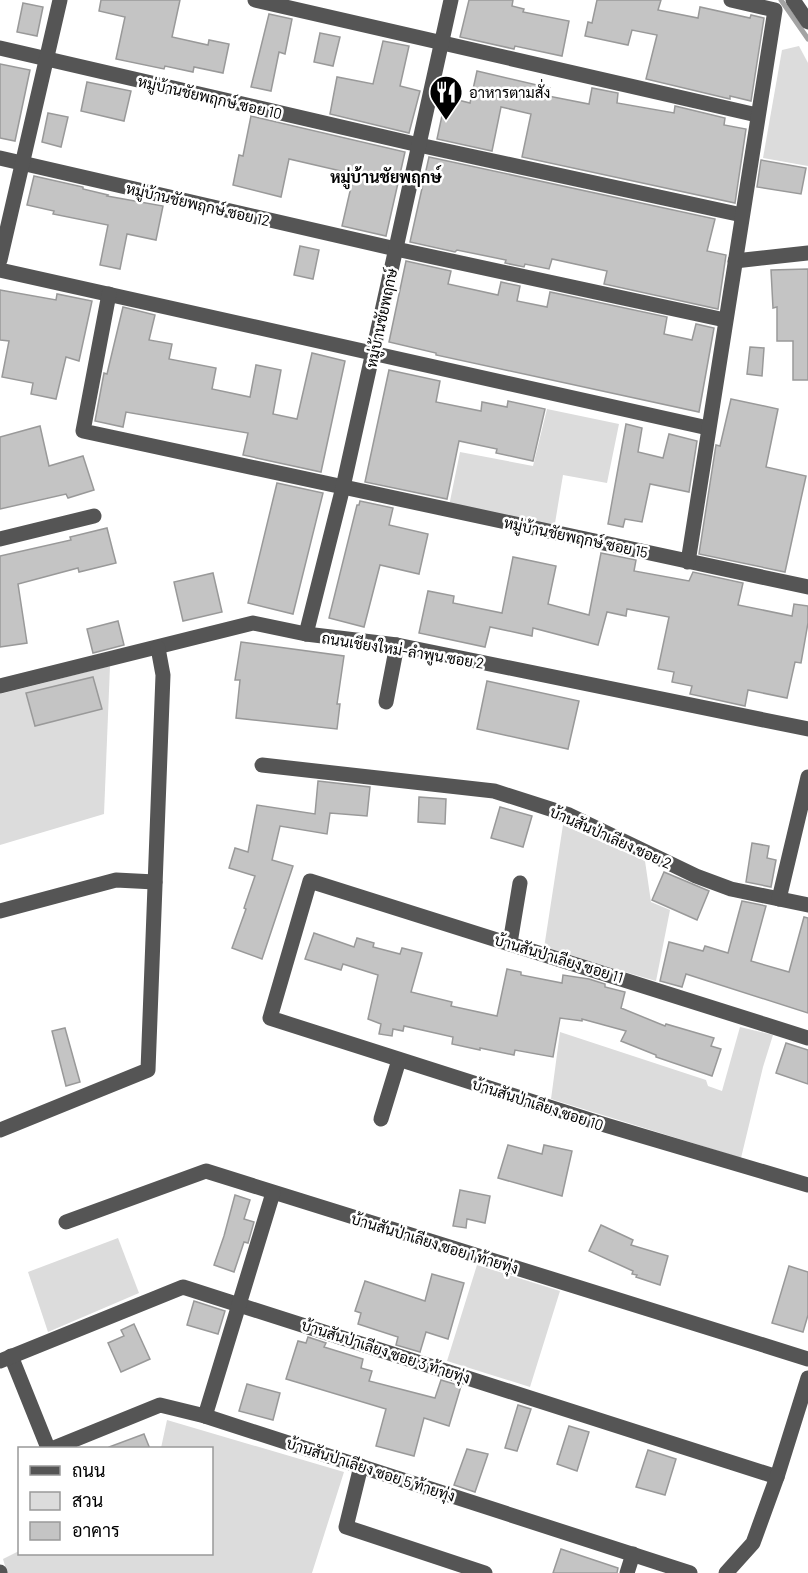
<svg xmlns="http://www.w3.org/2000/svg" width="808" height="1573" font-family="Barlow,Sarabun,sans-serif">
	<rect width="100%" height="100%" fill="#fff"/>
	<g fill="#dcdcdc">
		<polygon points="799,46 808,63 808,166 763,158 782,50"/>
		<polygon points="547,409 619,424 607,483 563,475 554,529 449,506 460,452 533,466"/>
		<polygon points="110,666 104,814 0,845 0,694"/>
		<polygon points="563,825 645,861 651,902 670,910 656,981 544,948"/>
		<polygon points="740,1027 773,1035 763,1067 741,1158 551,1099 560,1032 706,1080 708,1086 722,1091"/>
		<polygon points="118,1238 139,1293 48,1332 28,1272"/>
		<polygon points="477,1265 560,1291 530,1387 447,1361"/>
		<polygon points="167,1420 344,1472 312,1573 7,1573 3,1559 19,1551 20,1554 212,1554 212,1448 161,1448"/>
	</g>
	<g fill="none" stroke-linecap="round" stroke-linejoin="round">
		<polyline stroke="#a3a3a3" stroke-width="5" points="781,0 808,39"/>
	</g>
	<g fill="#c4c4c4" stroke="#999" stroke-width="1.5">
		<polygon points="101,0 180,0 172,37 208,45 209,40 229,44 223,73 194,67 193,72 165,66 164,69 116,59 125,17 99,11"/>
		<polygon points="469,0 513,0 512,6 524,9 523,12 569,21 562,56 515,46 514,49 460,37"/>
		<polygon points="597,0 661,0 658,10 698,18 700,7 750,18 751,15 764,18 751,101 730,96 730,99 646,79 657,35 632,30 628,45 585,36 588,22 592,23"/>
		<polygon points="23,3 43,7 37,36 17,32"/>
		<polygon points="269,14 292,19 285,54 279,52 271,91 251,87"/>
		<polygon points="320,33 340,37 333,66 314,62"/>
		<polygon points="383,41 409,46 400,86 420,91 409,133 330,114 337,77 373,84"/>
		<polygon points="0,64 30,70 15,141 0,138"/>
		<polygon points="477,71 550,88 548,96 589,104 592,88 618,93 617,103 674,113 675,106 725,118 724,125 746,129 735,203 522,157 531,114 501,107 492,151 437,139 446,97 470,103"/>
		<polygon points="87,82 131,91 124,121 81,111"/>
		<polygon points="48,113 68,117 61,147 42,142"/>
		<polygon points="251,116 405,152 386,236 342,226 354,174 289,159 281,197 233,185 239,155 243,156"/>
		<polygon points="429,157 715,219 707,251 726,255 718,309 604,284 607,271 552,259 549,269 525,264 524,267 505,263 506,260 457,250 455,252 410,242"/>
		<polygon points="761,160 806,168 801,194 757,187"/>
		<polygon points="34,176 83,187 83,189 108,195 107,196 163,206 156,240 127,234 120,269 100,265 108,225 53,214 54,211 27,205"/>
		<polygon points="300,246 319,250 313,279 294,275"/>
		<polygon points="406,261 451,271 448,284 498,295 501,282 520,286 517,301 547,307 550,292 667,317 664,334 692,340 696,324 714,328 699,412 436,355 436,353 389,342"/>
		<polygon points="808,269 808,380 793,380 793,341 777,341 777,307 773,308 771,270"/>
		<polygon points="0,290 56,300 57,294 92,301 79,361 66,357 56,399 31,394 33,383 2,377 9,341 0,340"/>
		<polygon points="123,307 155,315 149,340 172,344 169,359 216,368 212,389 250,397 256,365 281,370 273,414 297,419 312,353 345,361 321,472 243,455 248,433 126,412 123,427 95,421 104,373 107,374"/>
		<polygon points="750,347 764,348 762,376 747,374"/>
		<polygon points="389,370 440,381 436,402 481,411 482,402 507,407 508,401 545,409 533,461 496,453 497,449 459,441 447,499 365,482"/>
		<polygon points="731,399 778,409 766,467 806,476 785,572 699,554 716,445 720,446"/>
		<polygon points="626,424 642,428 638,452 663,458 669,434 697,441 689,492 650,484 642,522 625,519 623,527 608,524"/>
		<polygon points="40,426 49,466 83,456 94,490 68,498 66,494 0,509 0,437"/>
		<polygon points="277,483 323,493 293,614 248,603"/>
		<polygon points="360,501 393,508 389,525 428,534 419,574 380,565 364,627 329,618 357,505 359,505"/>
		<polygon points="107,528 116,563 79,572 78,568 18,584 27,643 0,647 0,556 71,540 70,537"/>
		<polygon points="601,553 636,560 634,571 689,581 693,572 743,583 738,605 792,616 794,604 808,606 808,623 801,663 795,662 787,698 748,690 745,706 690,694 692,686 672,682 674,672 658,669 669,617 627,609 626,616 607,612 598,645 533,628 532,636 490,627 485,647 419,633 428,591 454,596 453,603 502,613 513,557 556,566 548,604 589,615"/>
		<polygon points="213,573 222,612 183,621 174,582"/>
		<polygon points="118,621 124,645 93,653 87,629"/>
		<polygon points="241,642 344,656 337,704 340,704 337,729 236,718 240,680 235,680"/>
		<polygon points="93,677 102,709 35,726 26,693"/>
		<polygon points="487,681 579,701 568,749 477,729"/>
		<polygon points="318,781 370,787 367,816 330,813 327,834 280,826 272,860 293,866 262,959 232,948 246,909 244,908 255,876 229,868 235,848 248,852 257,805 315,814"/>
		<polygon points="419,797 446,799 445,824 418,822"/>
		<polygon points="500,807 532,816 523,847 491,838"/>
		<polygon points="752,843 769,846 767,858 776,860 771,887 746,882"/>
		<polygon points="664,872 709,891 697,920 652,900"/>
		<polygon points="742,901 766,906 751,961 789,972 804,917 808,918 808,1013 686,974 682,987 660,981 669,942 703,951 705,946 728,953"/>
		<polygon points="314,933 354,947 357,938 374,943 373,947 400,954 402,948 422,953 411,992 452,1002 451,1006 497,1016 507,969 521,972 521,975 562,983 563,975 589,979 605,984 605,987 625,992 621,1008 665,1026 666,1024 714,1038 711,1046 721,1049 712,1076 656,1057 656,1055 621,1041 626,1031 582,1019 582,1021 560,1018 553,1057 515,1050 514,1055 480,1048 480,1050 452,1044 453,1037 404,1026 403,1031 393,1029 392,1036 379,1034 381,1024 368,1019 378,975 343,964 341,970 305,959"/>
		<polygon points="65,1028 80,1082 66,1086 52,1031"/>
		<polygon points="786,1043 808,1050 808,1084 776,1073"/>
		<polygon points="508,1145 542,1154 544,1145 572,1151 562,1196 498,1178"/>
		<polygon points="460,1190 490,1196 485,1223 467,1219 466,1228 453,1226"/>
		<polygon points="235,1195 250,1200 244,1219 254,1222 248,1243 244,1242 234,1272 214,1265 224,1236"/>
		<polygon points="601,1225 633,1240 631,1245 668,1256 660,1285 636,1277 637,1275 632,1274 633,1271 589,1251"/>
		<polygon points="789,1266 808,1272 808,1315 803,1332 772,1323"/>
		<polygon points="432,1274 464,1283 448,1339 426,1332 420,1352 396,1345 398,1337 358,1324 361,1313 355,1311 365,1281 425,1301"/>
		<polygon points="194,1301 225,1311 218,1334 187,1325"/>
		<polygon points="134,1324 150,1359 121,1372 108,1343 124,1336 121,1330"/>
		<polygon points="308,1337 326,1343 324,1347 363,1359 361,1368 372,1371 369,1381 435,1398 441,1380 461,1386 449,1426 424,1418 414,1456 376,1446 386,1409 286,1379 298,1341 306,1343"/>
		<polygon points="247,1384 280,1393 273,1420 239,1411"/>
		<polygon points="518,1405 531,1409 517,1451 505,1448"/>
		<polygon points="569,1426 589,1432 577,1471 557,1464"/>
		<polygon points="144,1434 150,1449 109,1449 109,1447"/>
		<polygon points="467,1449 488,1454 475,1492 454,1485"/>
		<polygon points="648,1450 676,1459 665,1495 636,1487"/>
		<polygon points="561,1549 618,1568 617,1573 553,1573"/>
	</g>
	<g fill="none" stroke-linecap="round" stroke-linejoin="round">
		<g stroke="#555" stroke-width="15">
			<polyline points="255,0 757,115"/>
			<polyline points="793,0 808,22"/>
			<polyline points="0,48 419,145 742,215"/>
			<polyline points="0,158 396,249 725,320"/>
			<polyline points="0,260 60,0"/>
			<polyline points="735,261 808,253"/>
			<polyline points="0,270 708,428"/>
			<polyline points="109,294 83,431 808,587"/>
			<polyline points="0,539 94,516"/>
			<polyline points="688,562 775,10 731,0"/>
			<polyline points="306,634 343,487 451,0"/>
			<polyline points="0,686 253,623 306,634 397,645 808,729"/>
			<polyline points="386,702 397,645"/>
			<polyline points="262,765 494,791 569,815 696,876 731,889 808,905"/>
			<polyline points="779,899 808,777"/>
			<polyline points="0,911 116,880 155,882"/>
			<polyline points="510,943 520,883"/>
			<polyline points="808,1038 310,881 270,1018 602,1124 808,1185"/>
			<polyline points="381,1119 399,1060"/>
			<polyline points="0,1130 148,1070 163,675 158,648"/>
			<polyline points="66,1222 206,1171 808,1359"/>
			<polyline points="11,1356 48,1448"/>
			<polyline points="0,1361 183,1287 777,1477"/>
			<polyline points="205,1416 273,1193"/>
			<polyline points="54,1448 160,1405 205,1416 690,1573"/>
			<polyline points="361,1466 346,1527 485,1573"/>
			<polyline points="0,1572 0,1573"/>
			<polyline points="627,1573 633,1554"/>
			<polyline points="726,1573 753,1543 777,1477 808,1378"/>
		</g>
	</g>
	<defs>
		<symbol id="restaurant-pin" viewBox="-11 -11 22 30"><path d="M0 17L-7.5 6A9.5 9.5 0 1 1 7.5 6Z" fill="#000" stroke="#fff"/><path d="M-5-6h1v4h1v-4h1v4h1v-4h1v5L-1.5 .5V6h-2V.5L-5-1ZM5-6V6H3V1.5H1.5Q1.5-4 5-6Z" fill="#fff"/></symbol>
	</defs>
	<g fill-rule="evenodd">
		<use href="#restaurant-pin" x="427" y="73" width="38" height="52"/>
	</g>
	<g text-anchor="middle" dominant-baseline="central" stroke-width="5" stroke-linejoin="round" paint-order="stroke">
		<g font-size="15" fill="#000" stroke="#fff" text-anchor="start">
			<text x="469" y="92">อาหารตามสั่ง</text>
		</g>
		<g font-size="15" fill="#000" stroke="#fff">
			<text transform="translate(210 97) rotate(13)">หมู่บ้านชัยพฤกษ์ ซอย 10</text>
			<text transform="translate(198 204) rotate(13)">หมู่บ้านชัยพฤกษ์ ซอย 12</text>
			<text transform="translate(381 318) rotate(-78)">หมู่บ้านชัยพฤกษ์</text>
			<text transform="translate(576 537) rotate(12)">หมู่บ้านชัยพฤกษ์ ซอย 15</text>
			<text transform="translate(403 650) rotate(9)">ถนนเชียงใหม่-ลำพูน ซอย 2</text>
			<text transform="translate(611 837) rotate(24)">บ้านสันป่าเลียง ซอย 2</text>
			<text transform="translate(559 958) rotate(17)">บ้านสันป่าเลียง ซอย 11</text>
			<text transform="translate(538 1104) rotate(18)">บ้านสันป่าเลียง ซอย 10</text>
			<text transform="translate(435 1243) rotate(17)">บ้านสันป่าเลียง ซอย 1 ท้ายทุ่ง</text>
			<text transform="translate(386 1351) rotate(18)">บ้านสันป่าเลียง ซอย 3 ท้ายทุ่ง</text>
			<text transform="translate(371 1469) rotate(18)">บ้านสันป่าเลียง ซอย 5 ท้ายทุ่ง</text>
		</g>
		<g font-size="16" font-weight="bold" fill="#000" stroke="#fff">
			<text x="386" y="176">หมู่บ้านชัยพฤกษ์</text>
		</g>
	</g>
	<rect x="18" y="1447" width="195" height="108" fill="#ffffff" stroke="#999999" stroke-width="1.5"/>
	<rect x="30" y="1466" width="30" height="9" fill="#555555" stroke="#999999" stroke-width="1.5"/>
	<text x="72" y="1477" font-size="18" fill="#000000">ถนน</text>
	<rect x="30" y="1492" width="30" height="18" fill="#dcdcdc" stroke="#999999" stroke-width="1.5"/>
	<text x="72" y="1507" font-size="18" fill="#000000">สวน</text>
	<rect x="30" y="1522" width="30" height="18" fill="#c4c4c4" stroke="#999999" stroke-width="1.5"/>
	<text x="72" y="1537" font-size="18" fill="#000000">อาคาร</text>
</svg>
